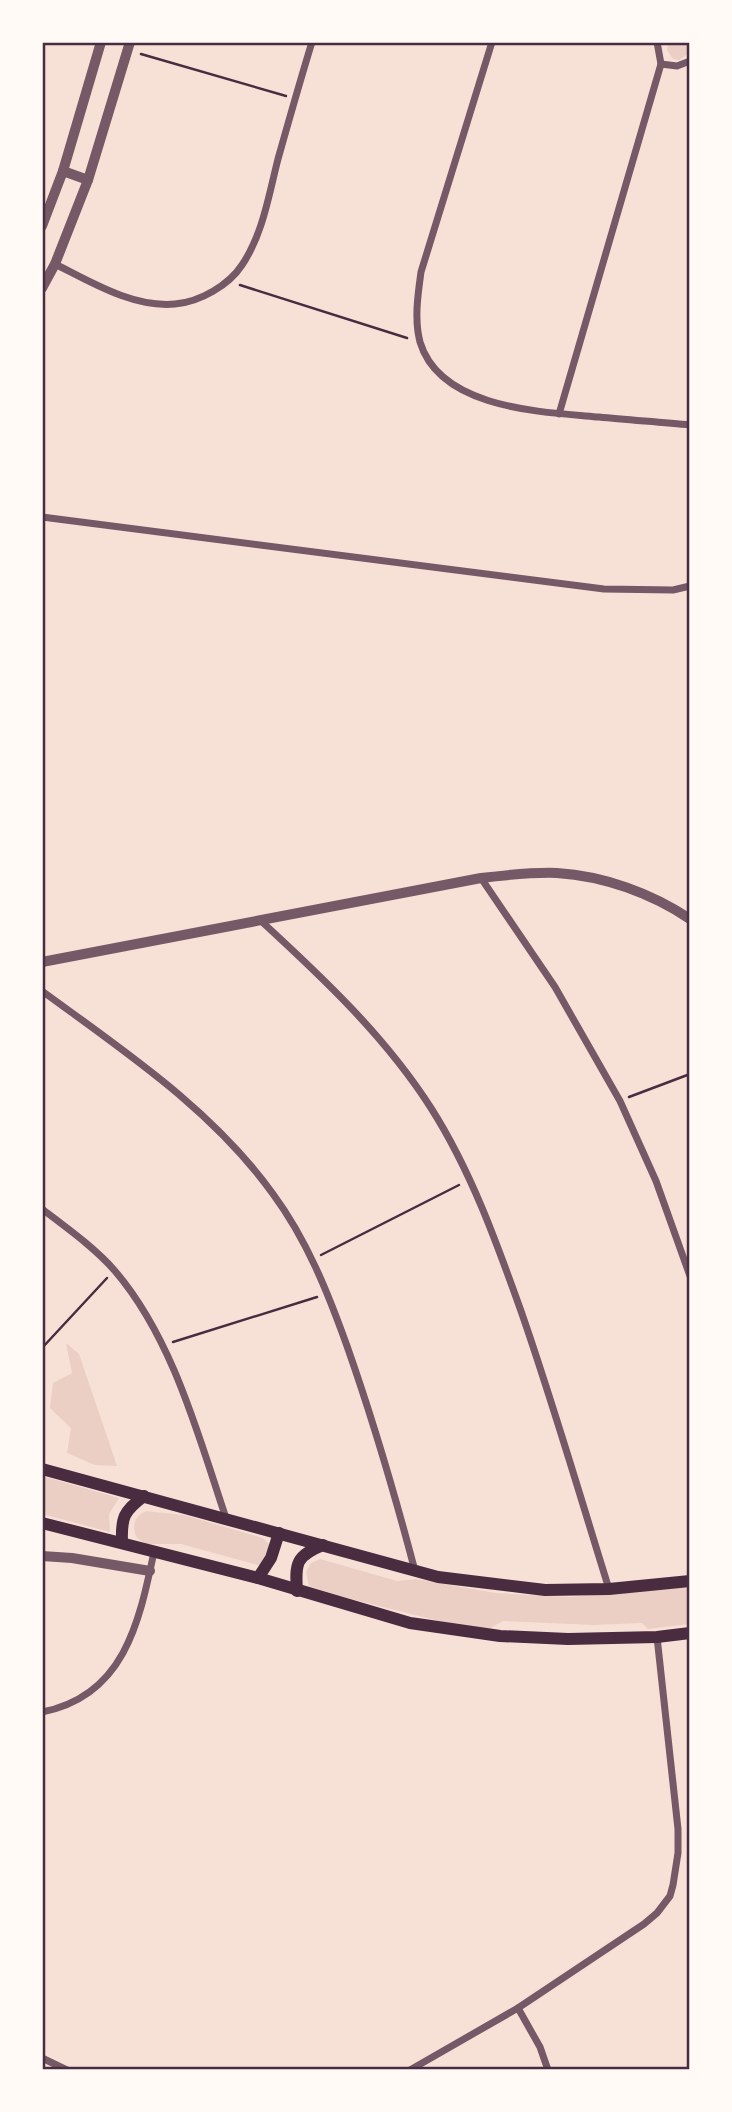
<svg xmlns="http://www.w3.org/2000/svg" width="732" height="2112" font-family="Ubuntu,sans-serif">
	<rect width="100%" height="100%" fill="#f7e1d7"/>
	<g fill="#ebcfc5">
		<polygon points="669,42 690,42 688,54 679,60 673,59 667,50"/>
		<polygon points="66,1343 79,1354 117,1466 95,1465 67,1453 71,1428 50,1408 53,1383 72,1373"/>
		<polygon points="42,1476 119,1498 109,1514 110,1532 42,1514"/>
		<path d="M 146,1511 L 184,1515 L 263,1538 L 270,1545 L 263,1564 L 258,1565 L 181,1544 L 146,1544 L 137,1538 C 131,1527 134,1516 146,1511 Z"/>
		<polygon points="320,1559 397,1581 416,1579 496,1593 570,1597 690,1587 690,1624 648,1629 642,1623 594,1625 503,1621 487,1630 439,1621 339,1596 309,1586 306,1572 311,1563"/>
	</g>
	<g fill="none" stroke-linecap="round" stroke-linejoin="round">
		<g stroke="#4a2c40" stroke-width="2.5">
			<polyline points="141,54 286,96"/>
			<polyline points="240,285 407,338"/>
			<polyline points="629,1097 690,1074"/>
			<polyline points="321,1255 459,1185"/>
			<polyline points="173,1342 317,1297"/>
			<polyline points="42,1348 107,1278"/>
		</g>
		<g stroke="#755966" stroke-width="7">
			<path d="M 492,42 L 421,272 C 418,294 414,319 420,342 C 440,409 542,412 599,417 C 629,420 660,422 690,425"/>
			<polyline points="661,64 677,66 690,61"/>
			<path d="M 55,264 C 91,282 133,308 175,304 C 200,302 229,285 242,265 C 263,234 269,194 278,159 C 289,120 300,81 312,42"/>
			<polyline points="559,414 661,64 657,42"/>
			<polyline points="42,517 604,589 673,590 690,586"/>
			<polyline points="481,878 555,987 620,1101 656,1181 690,1276"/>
			<path d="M 260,920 C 322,977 385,1036 431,1108 C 471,1171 496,1241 521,1311 C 553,1403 580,1496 609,1589"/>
			<path d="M 42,991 C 124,1051 213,1110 273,1194 C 307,1240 328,1293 347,1346 C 373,1420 395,1495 415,1571"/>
			<path d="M 42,1209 C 67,1228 95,1248 115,1271 C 173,1339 198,1435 226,1518"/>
			<path d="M 42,1712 C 124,1696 139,1623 154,1552"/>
			<polyline points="518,2008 540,2047 548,2070"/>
			<polyline points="42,2058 67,2070"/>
			<polyline points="410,2070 518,2008 644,1924 657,1913 670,1896 673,1885 678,1853 678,1829 657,1637"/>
		</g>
		<g stroke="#755966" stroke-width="10">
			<polyline points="63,171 88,180"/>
			<polyline points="42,226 63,171 101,42"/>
			<polyline points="42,288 55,264 88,180 130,42"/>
			<path d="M 42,962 L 481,878 C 506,875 532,872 557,873 C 604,876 651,893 690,919"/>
			<polyline points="42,1556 72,1558 150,1571"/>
		</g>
		<g stroke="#4a2c40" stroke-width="12">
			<polyline points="42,1469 438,1577 545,1590 609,1589 690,1581"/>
			<polyline points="42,1523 258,1578 410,1623 500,1636 568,1639 657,1637 690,1633"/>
			<path d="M 122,1542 C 121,1517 124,1511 144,1496"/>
			<polyline points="258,1578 271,1558 279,1533"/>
			<path d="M 297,1591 C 295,1563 296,1556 323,1545"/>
		</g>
	</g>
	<rect width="732" height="2112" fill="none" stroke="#fffaf5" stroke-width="88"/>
	<rect x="44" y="44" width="644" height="2024" fill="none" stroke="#4a2c40" stroke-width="2.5"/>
</svg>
